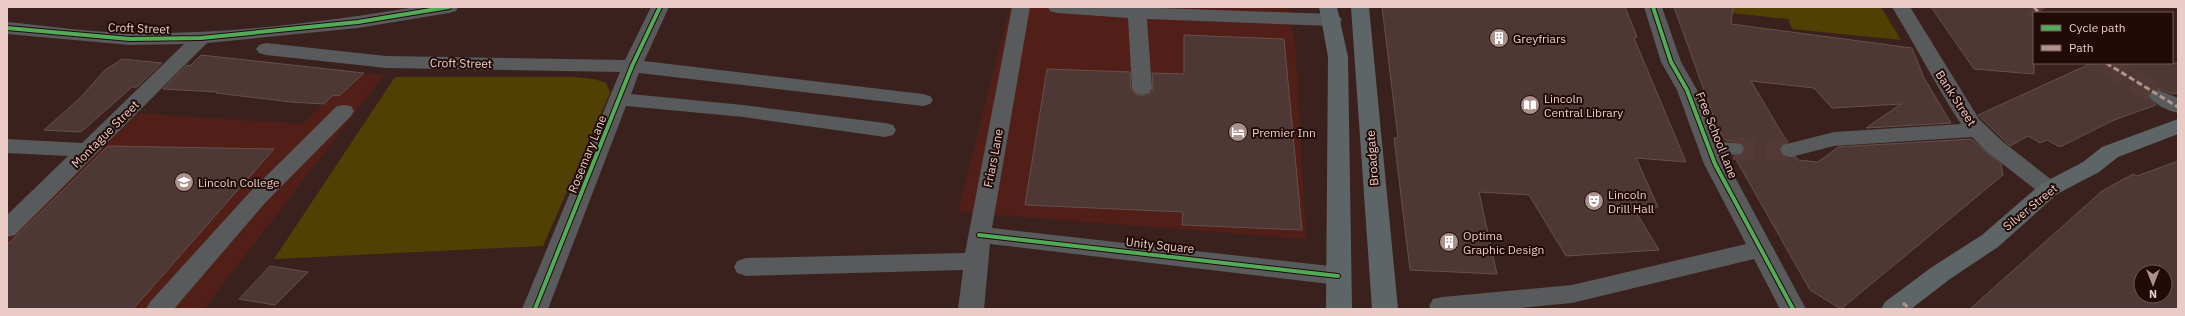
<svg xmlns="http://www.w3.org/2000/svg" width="2185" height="316" font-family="'IBM Plex Sans',sans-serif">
	<rect width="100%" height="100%" fill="#3a211e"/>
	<g fill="#511f17">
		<polygon points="1010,7 1288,7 1295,43 1306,239 958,212"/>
		<polygon points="354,74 384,75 204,309 7,309 7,239 138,113 302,124"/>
	</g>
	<g fill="#523f04">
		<polygon points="1676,7 1881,7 1901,40 1792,29 1788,19"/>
		<polygon points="395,77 574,77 594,79 606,83 610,93 543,246 274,259"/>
	</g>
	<g fill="#4d3835" stroke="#66504c" fill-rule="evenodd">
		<polygon points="1382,7 1625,7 1637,37 1634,38 1686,162 1636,158 1658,207 1633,207 1659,250 1566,256 1529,195 1479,192 1497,274 1410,270 1394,138 1398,138"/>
		<polygon points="1674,7 1733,7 1731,24 1912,48 1924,78 1951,123 1866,128 1901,104 1832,108 1814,88 1751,81 1787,142 1782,144 1779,149 1783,156 1796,157 1798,160 1818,162 1838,147 1971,139 2001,164 2003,175 1841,309 1810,290 1734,156 1742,155 1745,148 1741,143 1725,140 1718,129"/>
		<polygon points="1931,7 2034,7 2034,74 1974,69"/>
		<polygon points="1184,35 1284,39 1302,230 1182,225 1183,212 1025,205 1047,69 1130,72 1131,90 1135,94 1142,96 1149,94 1153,90 1152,73 1184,74"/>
		<polygon points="201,55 364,73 339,96 333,95 324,104 291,102 216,93 218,92 163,89 187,65 190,66"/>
		<polygon points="122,59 162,63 137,87 132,87 81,132 44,130 80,98 105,70"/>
		<polygon points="2092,63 2178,63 2178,93 2173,94 2160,89 2152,91 2148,96 2156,105 2114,120 2060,147 2047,140 2040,143 2028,136 2010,146 1978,115"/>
		<polygon points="108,146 274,149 133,309 7,309 7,245"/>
		<path d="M 2178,161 L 2178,309 L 1970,309 L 2102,191 L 2133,174 L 2137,176 ZM 2141,272 L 2165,272 L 2165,296 L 2141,296 Z"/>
		<polygon points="270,266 308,272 275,305 239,299"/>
	</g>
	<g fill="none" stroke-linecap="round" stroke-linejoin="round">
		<g stroke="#543a37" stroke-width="22" stroke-dasharray="22 11" stroke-linecap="butt">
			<polyline points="2034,7 2039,13"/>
			<polyline points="2106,63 2159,96"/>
			<polyline points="1733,149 1791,150"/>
		</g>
		<g fill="#585a5b" fill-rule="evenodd">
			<path d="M 415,7 L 458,7 L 456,11 L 449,13 L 358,28 L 207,43 L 15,235 L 7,237 L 7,215 L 68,156 L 7,153 L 7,139 L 82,143 L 184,44 L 130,45 L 7,34 L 7,22 C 48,26 90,32 131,33 C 223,35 324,22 415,7 Z"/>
			<polygon points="651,7 669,7 644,61 923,94 930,96 933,100 930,104 923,106 639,73 631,94 743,105 885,123 893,125 896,130 893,135 885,137 743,117 626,106 548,309 522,309 620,72 386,68 266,55 259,53 256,49 259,45 266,43 386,56 625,60"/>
			<polygon points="1012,7 1030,7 992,228 1338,267 1347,270 1350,276 1347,282 1338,285 990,244 984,309 958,309 963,270 746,276 737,273 734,267 737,261 746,258 965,253"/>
			<polygon points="1048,7 1132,7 1332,14 1339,16 1342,20 1339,24 1332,26 1147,19 1152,89 1149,93 1142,95 1135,93 1132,89 1128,18 1057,13 1050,11"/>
			<polygon points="1644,7 1662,7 1681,62 1697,90 1717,141 1741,144 1744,149 1741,154 1723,155 1806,309 1780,309 1754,259 1572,303 1509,309 1431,309 1429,306 1433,299 1442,297 1572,285 1746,244 1704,164 1677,90 1661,62"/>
			<path d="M 1892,7 L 1910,7 L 1979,119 L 2002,141 L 2057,184 L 2060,189 L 2057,194 L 2049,197 L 2041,194 L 1986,151 L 1972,137 L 1834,146 L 1791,157 L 1783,155 L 1780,150 L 1783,145 L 1834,132 L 1961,124 C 1936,86 1916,46 1892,7 Z"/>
			<path d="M 2159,90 L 2178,98 L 2178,113 C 2168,111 2155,105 2149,96 L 2152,92 Z"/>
			<polygon points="344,105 351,106 354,111 351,116 265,203 174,309 146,309 150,302 249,193 337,106"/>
		</g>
		<g fill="#5e6567" fill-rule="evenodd">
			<polygon points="1319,7 1337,7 1348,57 1352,309 1326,309 1328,57"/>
			<polygon points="1351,7 1369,7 1398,309 1372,309"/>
			<polygon points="2178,119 2178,134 2118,157 2099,172 2057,194 1998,247 1950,279 1911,309 1881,309 1885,302 1932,267 1982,235 2041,184 2083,162 2102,147"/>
		</g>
		<g stroke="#af9288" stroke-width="3" stroke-dasharray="6 3" stroke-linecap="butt">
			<polyline points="2034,7 2039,13"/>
			<polyline points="2106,63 2178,107"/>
			<polyline points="1903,303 1910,309"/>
		</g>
		<defs>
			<g id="cycleway">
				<polyline points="1653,7 1671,62 1687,90 1715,164 1793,309"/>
				<polyline points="7,28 130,39 201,38 358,22 449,7"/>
				<polyline points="979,235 1338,276"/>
				<polyline points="535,309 632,66 660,7"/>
			</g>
		</defs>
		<use href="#cycleway" stroke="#200b08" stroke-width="6"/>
		<use href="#cycleway" stroke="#51ab58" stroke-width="4"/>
	</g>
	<defs>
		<symbol id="building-disc" viewBox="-11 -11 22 22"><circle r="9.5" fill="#ac908b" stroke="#200b08"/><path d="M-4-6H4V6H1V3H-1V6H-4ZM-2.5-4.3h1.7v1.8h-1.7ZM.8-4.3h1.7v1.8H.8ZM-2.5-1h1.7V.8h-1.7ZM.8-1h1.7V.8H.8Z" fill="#fff"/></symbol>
		<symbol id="library-disc" viewBox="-11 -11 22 22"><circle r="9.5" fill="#ac908b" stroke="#200b08"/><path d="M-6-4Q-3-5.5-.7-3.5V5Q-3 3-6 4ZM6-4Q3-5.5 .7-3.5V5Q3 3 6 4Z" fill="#fff"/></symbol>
		<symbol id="hotel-disc" viewBox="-11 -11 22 22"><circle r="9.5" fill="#ac908b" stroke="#200b08"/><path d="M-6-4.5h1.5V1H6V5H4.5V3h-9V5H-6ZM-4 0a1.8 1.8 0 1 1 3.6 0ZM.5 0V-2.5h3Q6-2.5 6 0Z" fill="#fff"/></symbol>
		<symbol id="university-disc" viewBox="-11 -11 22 22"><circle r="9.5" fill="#ac908b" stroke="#200b08"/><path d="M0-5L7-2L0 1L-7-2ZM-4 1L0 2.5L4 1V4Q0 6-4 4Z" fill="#fff"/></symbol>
		<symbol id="theatre-disc" viewBox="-11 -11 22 22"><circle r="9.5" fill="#ac908b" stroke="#200b08"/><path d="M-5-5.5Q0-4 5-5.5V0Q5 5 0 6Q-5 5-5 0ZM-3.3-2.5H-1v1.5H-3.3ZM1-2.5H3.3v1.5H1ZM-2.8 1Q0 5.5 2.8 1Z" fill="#fff"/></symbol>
	</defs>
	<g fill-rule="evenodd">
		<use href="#building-disc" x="1488" y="27" width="22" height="22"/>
		<use href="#library-disc" x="1519" y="94" width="22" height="22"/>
		<use href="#hotel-disc" x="1227" y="121" width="22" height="22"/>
		<use href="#university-disc" x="173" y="171" width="22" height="22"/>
		<use href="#theatre-disc" x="1583" y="190" width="22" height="22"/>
		<use href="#building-disc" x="1438" y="231" width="22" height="22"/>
	</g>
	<g text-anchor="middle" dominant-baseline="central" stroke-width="4" stroke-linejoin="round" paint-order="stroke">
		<g font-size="12" fill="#eacbc5" stroke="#200b08">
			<text transform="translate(139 28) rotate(2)">Croft Street</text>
			<text transform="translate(461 63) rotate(1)">Croft Street</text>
			<text transform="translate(1956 98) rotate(57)">Bank Street</text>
			<text transform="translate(105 134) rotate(-45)">Montague Street</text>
			<text transform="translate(1717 135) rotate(68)">Free School Lane</text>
			<text transform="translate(587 154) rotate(-68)">Rosemary Lane</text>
			<text transform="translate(993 158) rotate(-79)">Friars Lane</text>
			<text transform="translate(1372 158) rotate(-94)">Broadgate</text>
			<text transform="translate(2030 207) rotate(-39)">Silver Street</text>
			<text transform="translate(1160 245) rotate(6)">Unity Square</text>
		</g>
		<g font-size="12" fill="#eacbc5" stroke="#200b08" text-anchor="start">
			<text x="1513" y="38">Greyfriars</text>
			<text x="1544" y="98">Lincoln<tspan x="1544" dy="14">Central Library</tspan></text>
			<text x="1252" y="132">Premier Inn</text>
			<text x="198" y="182">Lincoln College</text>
			<text x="1608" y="194">Lincoln<tspan x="1608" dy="14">Drill Hall</tspan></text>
			<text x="1463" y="235">Optima<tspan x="1463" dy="14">Graphic Design</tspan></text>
		</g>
	</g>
	<rect width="2185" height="316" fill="none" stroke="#eacbc5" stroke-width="16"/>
	<rect x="2033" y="12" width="140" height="52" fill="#200b08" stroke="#715854"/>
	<rect x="2041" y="25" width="20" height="6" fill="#51ab58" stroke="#715854"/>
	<text x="2069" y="32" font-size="12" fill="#eacbc5">Cycle path</text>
	<rect x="2041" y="45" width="20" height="6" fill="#af9288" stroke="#715854"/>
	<text x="2069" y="52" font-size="12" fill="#eacbc5">Path</text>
	<g transform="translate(2153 284) rotate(180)"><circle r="19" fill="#200b08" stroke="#715854"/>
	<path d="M0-3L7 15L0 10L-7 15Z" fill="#ac908b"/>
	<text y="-6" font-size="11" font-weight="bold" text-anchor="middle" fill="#eacbc5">N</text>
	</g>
</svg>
